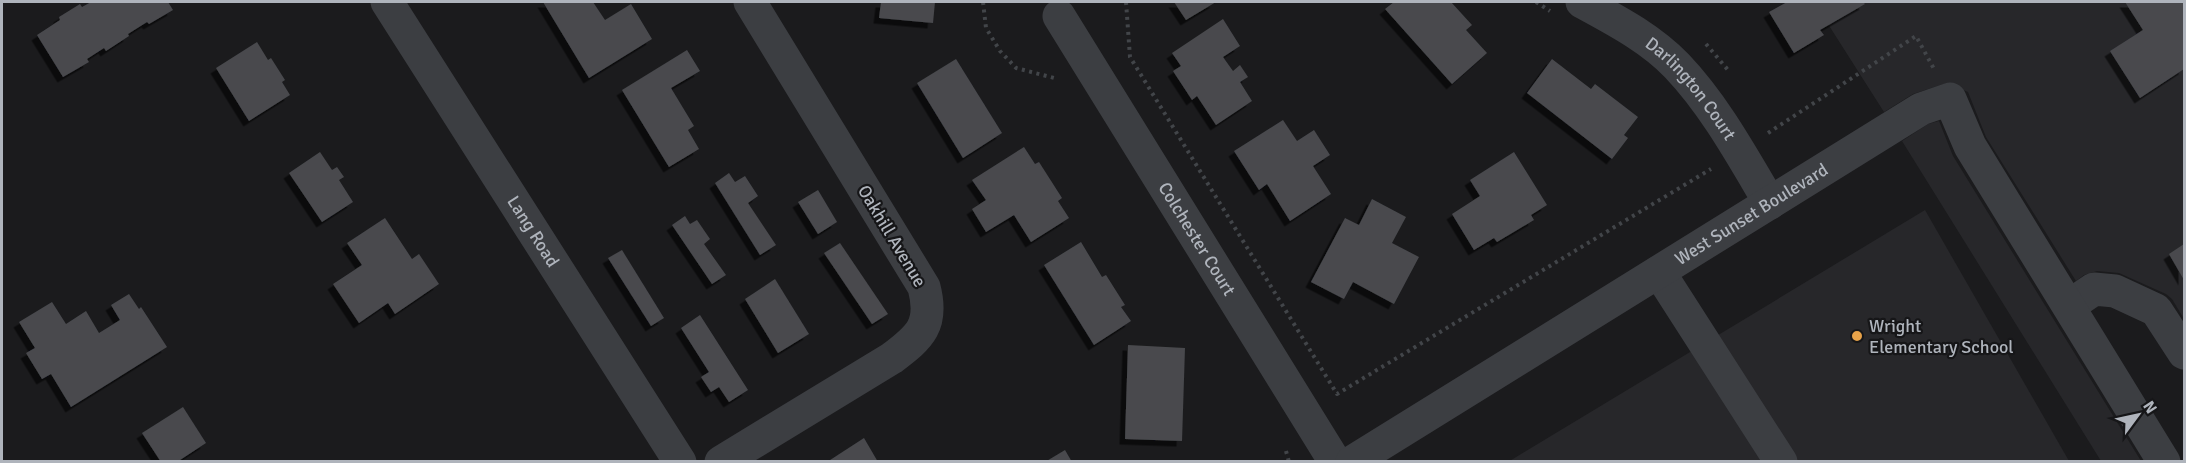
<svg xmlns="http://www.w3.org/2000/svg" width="2186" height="463" font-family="Signika,sans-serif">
	<defs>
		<filter id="shadow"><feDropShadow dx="-5.5" dy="5.5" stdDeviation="0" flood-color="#0009"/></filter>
	</defs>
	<rect width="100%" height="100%" fill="#1b1b1d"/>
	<g fill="#27272a">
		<polygon points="1814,2 2184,2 2184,319 2172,299 2166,294 2119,273 2097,271 2084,275 2076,281 1986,137 1968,92 1947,83 1913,94 1884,112"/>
		<polygon points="1939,121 1953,156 2141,461 2101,461 1902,141 1928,124"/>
		<polygon points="1925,210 2069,461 1508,462"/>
	</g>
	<g fill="#48494d" filter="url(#shadow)">
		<polygon points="91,2 168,2 173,10 149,24 147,22 128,34 129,36 106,51 104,48 87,59 89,62 63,77 37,35 60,20 59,17 80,4 82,7"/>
		<polygon points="543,2 593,2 605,20 631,4 652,39 589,78"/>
		<polygon points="881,2 935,2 933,23 879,18"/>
		<polygon points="1174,2 1216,2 1186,20"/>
		<polygon points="1394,2 1451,2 1472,25 1466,30 1487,53 1452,84 1385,9"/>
		<polygon points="1787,2 1863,2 1865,4 1820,30 1824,35 1794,53 1769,12"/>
		<polygon points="2125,2 2184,2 2184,69 2140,98 2110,51 2143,30"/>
		<polygon points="1223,19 1240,46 1223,57 1233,71 1240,65 1248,77 1240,82 1252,101 1216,125 1197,96 1192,100 1173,71 1181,66 1172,53"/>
		<polygon points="257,42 268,60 271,58 285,80 282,82 290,95 249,121 216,68"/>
		<polygon points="687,50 700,71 671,88 694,126 688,130 699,149 669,167 622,90"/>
		<polygon points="956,59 1002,133 963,158 917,83"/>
		<polygon points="1552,59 1591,89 1595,84 1638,117 1624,135 1628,138 1612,159 1527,93"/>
		<polygon points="1283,120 1297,141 1314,130 1330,155 1313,166 1331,194 1290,221 1267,184 1259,190 1234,151"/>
		<polygon points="1024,147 1035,164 1039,162 1062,198 1058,201 1069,218 1031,242 1014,215 986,232 972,209 986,200 972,180"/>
		<polygon points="320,152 332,170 337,167 344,177 339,180 353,202 322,222 289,173"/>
		<polygon points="1514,152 1547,205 1531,215 1534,220 1497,242 1494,238 1474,250 1452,214 1480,196 1470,180"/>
		<polygon points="729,173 735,182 745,176 758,196 748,203 776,245 760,255 715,183"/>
		<polygon points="818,190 837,222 818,234 798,202"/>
		<polygon points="1372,199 1406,217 1392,243 1419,257 1394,304 1353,282 1344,299 1311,282 1345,218 1359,225"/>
		<polygon points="685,216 690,224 697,220 710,239 704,244 726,275 712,284 672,225"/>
		<polygon points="385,218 412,259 419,254 439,284 395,314 388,303 359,323 333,284 362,265 347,243"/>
		<polygon points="1081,242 1102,277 1106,275 1125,305 1121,307 1131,321 1094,345 1044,265"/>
		<polygon points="840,243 888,314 872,324 824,253"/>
		<polygon points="2184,244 2184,280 2169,254"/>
		<polygon points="622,250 664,318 651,326 608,258"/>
		<polygon points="775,279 809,334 778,353 745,299"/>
		<polygon points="129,294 139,309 141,307 167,347 71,407 51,374 42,379 26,353 35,348 19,322 52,302 66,324 86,311 99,333 120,320 111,305"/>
		<polygon points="700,315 748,390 729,402 719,387 711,392 701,377 709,372 681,328"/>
		<polygon points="1128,345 1185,348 1182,441 1125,439"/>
		<polygon points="183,407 206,443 177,462 161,462 142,433"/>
		<polygon points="864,438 878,462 827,462"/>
		<polygon points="1065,450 1072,462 1045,462"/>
	</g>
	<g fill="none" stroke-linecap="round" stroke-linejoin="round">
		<g stroke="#424549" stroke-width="4" stroke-dasharray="3 4.5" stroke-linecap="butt">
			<polyline points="983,2 986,28 1000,51 1016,68 1058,79"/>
			<polyline points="1126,2 1130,57 1337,394 1711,169"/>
			<polyline points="1536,2 1550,11"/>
			<polyline points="1706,44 1728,70"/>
			<polyline points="1768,133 1916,36 1934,69"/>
			<polyline points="1286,451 1289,462"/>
		</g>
		<g stroke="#3c3e42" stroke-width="33">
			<path id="s1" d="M 387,2 L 680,462"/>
			<path id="s2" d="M 1582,2 C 1615,20 1650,38 1677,66 C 1715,106 1742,156 1770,203"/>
			<path id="s3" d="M 1059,16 L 1335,462"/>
			<polyline points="1659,272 1781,462"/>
			<polyline points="2069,306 2094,289 2115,291 2156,310 2184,353"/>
			<path d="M 721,462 L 892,358 C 920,337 934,325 924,287 L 750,2"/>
			<path id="s4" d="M 1352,462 L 1921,109 L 1950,99 L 1970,146 L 2164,462"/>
		</g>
	</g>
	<circle fill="#e7a249" stroke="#161618" stroke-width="2" cx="1857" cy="336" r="6"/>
	<g text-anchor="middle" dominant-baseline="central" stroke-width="4.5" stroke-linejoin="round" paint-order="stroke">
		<g font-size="18" fill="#afb4bc" stroke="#161618">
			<text stroke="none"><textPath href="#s2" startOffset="141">Darlington Court</textPath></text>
			<text stroke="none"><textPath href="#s4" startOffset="470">West Sunset Boulevard</textPath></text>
			<text stroke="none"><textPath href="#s1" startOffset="272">Lang Road</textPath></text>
			<text transform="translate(892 236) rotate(59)">Oakhill Avenue</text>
			<text stroke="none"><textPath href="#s3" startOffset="262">Colchester Court</textPath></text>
		</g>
		<g font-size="18" fill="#afb4bc" stroke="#161618" text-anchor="start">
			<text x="1869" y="326">Wright<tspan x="1869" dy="21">Elementary School</tspan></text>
		</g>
	</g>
	<rect width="2186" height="463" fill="none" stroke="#afb4bc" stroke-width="6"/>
	<g transform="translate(2138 415) rotate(57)" stroke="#161618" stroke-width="4.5" paint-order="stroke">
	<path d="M0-4.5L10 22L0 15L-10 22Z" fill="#afb4bc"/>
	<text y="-9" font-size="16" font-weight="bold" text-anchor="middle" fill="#afb4bc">N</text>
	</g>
</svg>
